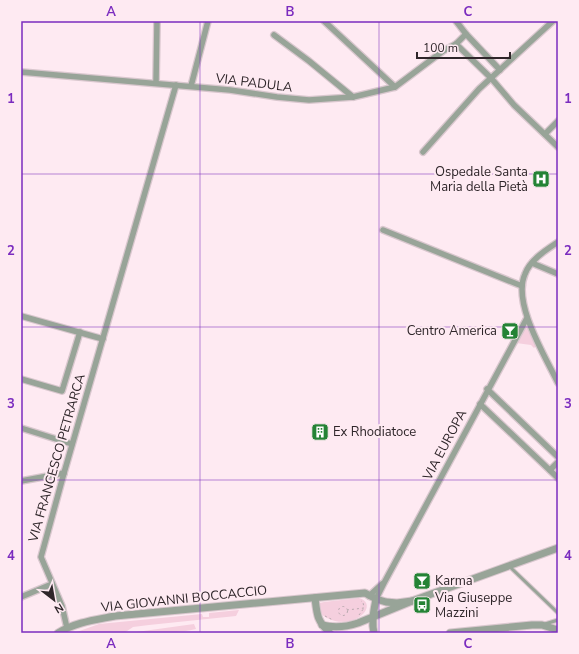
<svg xmlns="http://www.w3.org/2000/svg" width="579" height="654" font-family="'Nunito Sans',sans-serif">
	<rect width="100%" height="100%" fill="#feeaf2"/>
	<g fill="#f5cfde">
		<polygon points="525,325 528,325 537,345 534,348 531,345 516,343"/>
		<path d="M 359,598 C 380,604 355,632 327,618 C 321,615 318,610 320,603 L 324,602 Z"/>
		<polygon points="239,610 236,616 149,625 133,627 124,633 74,633 99,624 202,614 203,617 209,617 209,613"/>
		<path d="M 194,624 L 196,629 C 174,634 151,633 129,633 Z"/>
	</g>
	<g fill="none" stroke-linecap="round" stroke-linejoin="round">
		<defs>
			<g id="service">
				<polyline points="510,567 558,613"/>
				<polyline points="545,624 558,620"/>
			</g>
			<g id="minor">
				<polyline points="324,21 395,87"/>
				<polyline points="456,21 466,34 500,70"/>
				<polyline points="274,35 309,61 353,97"/>
				<polyline points="456,44 491,78 514,105 558,147"/>
				<polyline points="21,72 230,90 277,97 309,100 353,97 395,87 443,51 456,44 466,34"/>
				<polyline points="156,83 157,21"/>
				<polyline points="191,86 208,21"/>
				<polyline points="545,134 558,121"/>
				<polyline points="423,152 479,89 553,21"/>
				<polyline points="383,230 522,286"/>
				<path d="M 558,242 C 546,250 530,260 525,274 C 512,303 545,356 558,383"/>
				<polyline points="532,263 558,274"/>
				<polyline points="21,316 103,339"/>
				<polyline points="21,379 62,391 80,332"/>
				<polyline points="487,389 558,457"/>
				<polyline points="480,404 558,478"/>
				<polyline points="21,428 72,444"/>
				<polyline points="550,470 558,462"/>
				<polyline points="21,481 64,473"/>
				<polyline points="369,596 382,584"/>
				<polyline points="21,597 52,584"/>
				<polyline points="376,599 384,583 527,318"/>
				<polyline points="67,628 62,606 41,557 64,473 176,85"/>
			</g>
			<g id="tertiary">
				<path d="M 315,598 C 317,615 317,621 330,633"/>
				<path d="M 322,625 C 334,628 346,627 358,623 L 412,601 L 558,548"/>
				<path d="M 58,633 C 76,622 95,620 115,616 L 365,593 L 376,599 L 386,602 L 397,603 L 412,601"/>
				<path d="M 374,633 C 371,622 374,610 376,599"/>
				<polyline points="450,633 532,625 542,625 558,630"/>
			</g>
		</defs>
		<use href="#service" stroke="#d9c7ce" stroke-width="5"/>
		<use href="#minor" stroke="#d9c7ce" stroke-width="8"/>
		<use href="#tertiary" stroke="#d9c7ce" stroke-width="9"/>
		<g stroke="#b9a9af" stroke-width="1" stroke-dasharray="2 3" stroke-linecap="butt">
			<circle cx="343" cy="611" r="4.5"/>
			<polyline points="347,610 364,608 363,602 361,601"/>
			<polyline points="359,615 364,608"/>
			<polyline points="325,616 333,620"/>
		</g>
		<use href="#service" stroke="#98a498" stroke-width="3"/>
		<use href="#minor" stroke="#98a498" stroke-width="5.5"/>
		<use href="#tertiary" stroke="#98a498" stroke-width="7"/>
	</g>
	<path fill="none" stroke="#7b2cbf" stroke-width="1" stroke-opacity="0.55" d="M 200,21 L 200,633M 379,21 L 379,633M 21,174 L 558,174M 21,327 L 558,327M 21,480 L 558,480"/>
	<defs>
		<symbol id="hospital-square" viewBox="-11 -11 22 22"><rect x="-9" y="-9" width="18" height="18" rx="4" fill="#248335" stroke="#feeaf2"/><path d="M-5-5h3v3.5h4V-5h3V5h-3V1.5h-4V5h-3Z" fill="#fff"/></symbol>
		<symbol id="bar-square" viewBox="-11 -11 22 22"><rect x="-9" y="-9" width="18" height="18" rx="4" fill="#248335" stroke="#feeaf2"/><path d="M-6-5H6L.8 .8V4.5H3.5V6h-7V4.5H-.8V.8Z" fill="#fff"/></symbol>
		<symbol id="building-square" viewBox="-11 -11 22 22"><rect x="-9" y="-9" width="18" height="18" rx="4" fill="#248335" stroke="#feeaf2"/><path d="M-4-6H4V6H1V3H-1V6H-4ZM-2.5-4.3h1.7v1.8h-1.7ZM.8-4.3h1.7v1.8H.8ZM-2.5-1h1.7V.8h-1.7ZM.8-1h1.7V.8H.8Z" fill="#fff"/></symbol>
		<symbol id="bus-square" viewBox="-11 -11 22 22"><rect x="-9" y="-9" width="18" height="18" rx="4" fill="#248335" stroke="#feeaf2"/><path d="M-5-6H5V4H4V6H2V4H-2V6H-4V4H-5ZM-3.5-4V0h7V-4ZM-3.5 1.2v1.5H-2V1.2ZM2 1.2v1.5H3.5V1.2Z" fill="#fff"/></symbol>
	</defs>
	<g fill-rule="evenodd">
		<use href="#hospital-square" x="531" y="169" width="20" height="20"/>
		<use href="#bar-square" x="500" y="321" width="20" height="20"/>
		<use href="#building-square" x="310" y="422" width="20" height="20"/>
		<use href="#bar-square" x="412" y="571" width="20" height="20"/>
		<use href="#bus-square" x="412" y="595" width="20" height="20"/>
	</g>
	<g text-anchor="middle" dominant-baseline="central" stroke-width="4" stroke-linejoin="round" paint-order="stroke">
		<g font-size="13" fill="#2f262a" stroke="#feeaf2">
			<text transform="translate(254 83) rotate(7)">VIA PADULA</text>
			<text transform="translate(445 445) rotate(-62)">VIA EUROPA</text>
			<text transform="translate(57 458) rotate(-74)">VIA FRANCESCO PETRARCA</text>
			<text transform="translate(184 599) rotate(-6)">VIA GIOVANNI BOCCACCIO</text>
		</g>
		<g font-size="13" fill="#2f262a" stroke="#feeaf2" text-anchor="start">
			<text x="528" y="172" text-anchor="end">Ospedale Santa<tspan x="528" dy="15">Maria della Pietà</tspan></text>
			<text x="497" y="331" text-anchor="end">Centro America</text>
			<text x="333" y="432">Ex Rhodiatoce</text>
			<text x="435" y="581">Karma</text>
			<text x="435" y="598">Via Giuseppe<tspan x="435" dy="15">Mazzini</tspan></text>
		</g>
	</g>
	<rect width="579" height="654" fill="none" stroke="#feeaf2" stroke-width="44"/>
	<g transform="translate(54 600) rotate(149)" stroke="#feeaf2" stroke-width="3" paint-order="stroke">
	<path d="M0-3L7 15L0 10L-7 15Z" fill="#2f262a"/>
	<text y="-6" font-size="11" font-weight="bold" text-anchor="middle" fill="#2f262a">N</text>
	</g>
	<path d="M417 52v6h93v-6" fill="none" stroke="#2f262a" stroke-width="2"/>
	<text x="423" y="52" font-size="12" fill="#2f262a" stroke="#feeaf2" stroke-width="3" paint-order="stroke">100 m</text>
	<rect x="22" y="22" width="535" height="610" fill="none" stroke="#7b2cbf" stroke-width="1.5"/>
	<g font-size="13" text-anchor="middle" font-weight="bold" fill="#7b2cbf">
		<text x="111" y="16">A</text>
		<text x="290" y="16">B</text>
		<text x="468" y="16">C</text>
		<text x="11" y="103">1</text>
		<text x="568" y="103">1</text>
		<text x="11" y="255">2</text>
		<text x="568" y="255">2</text>
		<text x="11" y="408">3</text>
		<text x="568" y="408">3</text>
		<text x="11" y="560">4</text>
		<text x="568" y="560">4</text>
		<text x="111" y="648">A</text>
		<text x="290" y="648">B</text>
		<text x="468" y="648">C</text>
	</g>
</svg>
